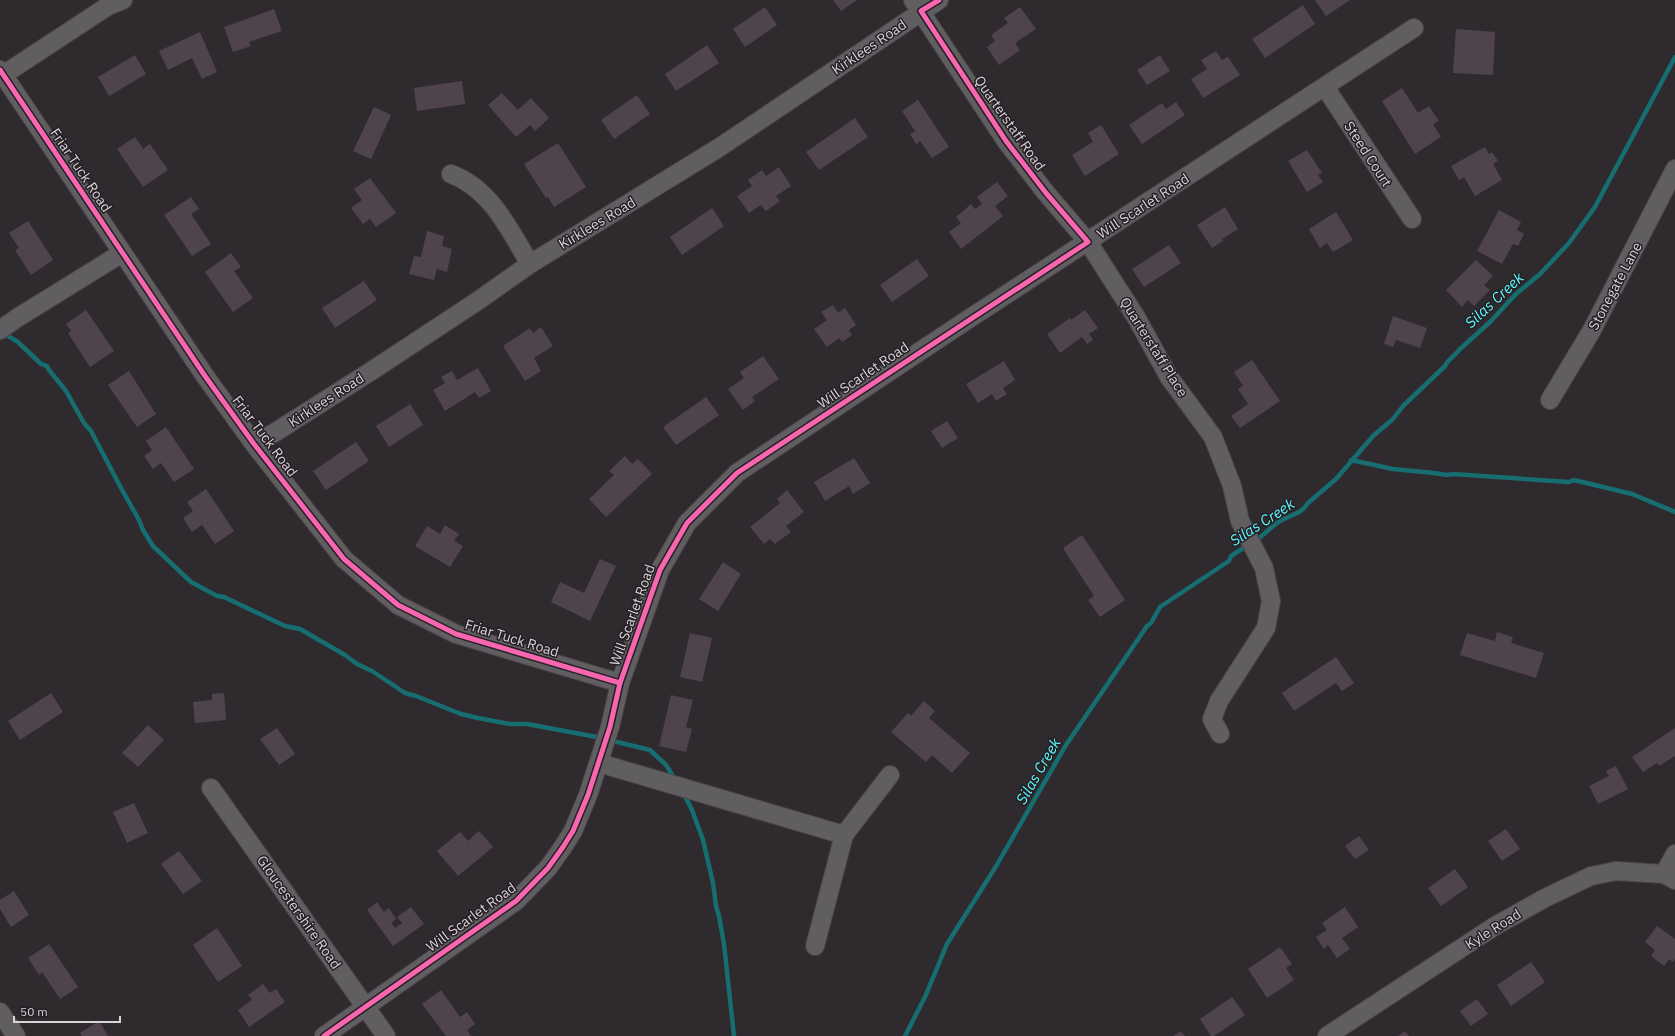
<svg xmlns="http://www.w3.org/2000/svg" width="1675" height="1036" font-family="'IBM Plex Sans',sans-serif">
	<rect width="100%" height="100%" fill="#2f2a2e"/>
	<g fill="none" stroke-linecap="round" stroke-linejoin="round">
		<g stroke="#166e70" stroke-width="4.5">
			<polyline points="3,333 18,342 41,364 47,366 49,370 66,391 84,423 91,431 121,488 139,520 143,530 153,546 191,582 217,596 224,597 285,626 300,629 345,655 357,664 372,671 405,693 416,696 461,714 478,718 510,724 527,724 602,738"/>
			<polyline points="1351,460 1393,469 1434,473 1446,475 1453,474 1569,482 1574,480 1632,494 1675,512"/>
			<path d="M 1255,541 C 1263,536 1269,529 1277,523 C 1287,516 1302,514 1308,503 L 1336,479 L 1373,436 L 1393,419 L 1403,406 L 1445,366 C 1448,359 1455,356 1459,350 L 1490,322 L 1516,294 L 1540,274 L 1569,243 L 1595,207 L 1675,57"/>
			<polyline points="609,740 650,750 666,765 675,779"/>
			<polyline points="684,794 692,810 703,840 713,883 716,906 719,916 724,944 734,1036"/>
			<polyline points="905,1036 925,997 947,944 995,868 1066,745 1147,626 1151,623 1160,607 1229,561 1231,556 1248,545"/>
		</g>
	</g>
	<g fill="#4f444e">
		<polygon points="833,0 857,0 841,11"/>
		<polygon points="1315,0 1350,0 1326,16"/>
		<polygon points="1303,5 1315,24 1265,58 1252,39"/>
		<polygon points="765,7 777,25 745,47 733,29"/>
		<polygon points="1020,7 1036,29 1015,43 1020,50 999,65 987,47 995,41 991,35 1008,23 1004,18"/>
		<polygon points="274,9 282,31 249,42 251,46 233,52 224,27"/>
		<polygon points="1456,29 1495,32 1493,75 1453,73"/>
		<polygon points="200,32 217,72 202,79 192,58 168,70 159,51"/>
		<polygon points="707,45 719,63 676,91 665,74"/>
		<polygon points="1216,51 1222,60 1228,57 1240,75 1203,98 1191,79 1207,69 1201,60"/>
		<polygon points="135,55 146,74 109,96 98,77"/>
		<polygon points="1160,55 1170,71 1147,85 1137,70"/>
		<polygon points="462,81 465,104 417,111 414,88"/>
		<polygon points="1402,88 1418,113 1429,106 1439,121 1433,124 1441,137 1415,154 1382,101"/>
		<polygon points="502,93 518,110 531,98 549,118 535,131 530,125 516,137 488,105"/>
		<polygon points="637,95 650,114 614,139 601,120"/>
		<polygon points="918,100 949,147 932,158 920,141 916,144 910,134 915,131 902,111"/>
		<polygon points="1176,102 1185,115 1142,144 1129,125 1162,103 1166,109"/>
		<polygon points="374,107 391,115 371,159 353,151"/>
		<polygon points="855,118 868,137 819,170 806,152"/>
		<polygon points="1101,125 1119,154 1085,176 1072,155 1093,142 1088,133"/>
		<polygon points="135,137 143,149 150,144 168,170 143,187 117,149"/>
		<polygon points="558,143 586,187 554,207 548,197 546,198 524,164"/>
		<polygon points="1485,147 1489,154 1492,152 1498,161 1493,164 1502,180 1475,196 1464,177 1459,180 1451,166"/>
		<polygon points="1307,150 1322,173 1318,175 1323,182 1307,192 1288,161"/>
		<polygon points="779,167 791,186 776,196 780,201 766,211 761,205 749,213 737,196 752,186 748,180 762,170 766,176"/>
		<polygon points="370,178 396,213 376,227 370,219 363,224 351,208 362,200 354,189"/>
		<polygon points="997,182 1008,196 995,206 1003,216 961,249 949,232 961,223 956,217 971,204 975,209 982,204 977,197"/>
		<polygon points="191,197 199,209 191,214 211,244 192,256 164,215"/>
		<polygon points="1225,207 1238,229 1222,239 1223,241 1212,248 1197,225"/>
		<polygon points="712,208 724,226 682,255 670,237"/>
		<polygon points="1499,210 1521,222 1517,230 1524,234 1518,246 1513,244 1502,264 1477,251"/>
		<polygon points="1336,212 1353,240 1333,252 1327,243 1320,248 1309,229"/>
		<polygon points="28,221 53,260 31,275 15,250 19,248 9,233"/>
		<polygon points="427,231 444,236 442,246 452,249 447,272 437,269 434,280 409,274 414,256 421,257"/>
		<polygon points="1169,245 1181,263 1144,287 1132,269"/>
		<polygon points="231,253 241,267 234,271 253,298 233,312 205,272"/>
		<polygon points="917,259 929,276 892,302 880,285"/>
		<polygon points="1476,260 1493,276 1484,285 1490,290 1474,306 1468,300 1462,307 1446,290"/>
		<polygon points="364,281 377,300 335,328 322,308"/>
		<polygon points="833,305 838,313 845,308 856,325 849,330 852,335 842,342 839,338 827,347 814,329 827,320 821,312"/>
		<polygon points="86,310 114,351 90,367 68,333 71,331 66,324"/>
		<polygon points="1085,310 1098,328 1089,334 1093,340 1087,344 1082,337 1060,353 1047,334 1070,318 1071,320"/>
		<polygon points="1393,316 1427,328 1420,348 1396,340 1393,347 1384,344"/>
		<polygon points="541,327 553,346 534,358 541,371 525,381 503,346 530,328 533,333"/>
		<polygon points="763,356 779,379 752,397 755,401 743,410 728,389 744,378 740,372"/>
		<polygon points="1252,360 1280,401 1240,428 1231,416 1248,404 1238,389 1243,386 1234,372"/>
		<polygon points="1004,361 1015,380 1003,388 1007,394 996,401 992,394 978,403 966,384"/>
		<polygon points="478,368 491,391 479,398 475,392 445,411 433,390 445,383 441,377 452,371 457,380"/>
		<polygon points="129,371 156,414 137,427 108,385"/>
		<polygon points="706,397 719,415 676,445 663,427"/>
		<polygon points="410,404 423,425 389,447 376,426"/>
		<polygon points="947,421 958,438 942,448 931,431"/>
		<polygon points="166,427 194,469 174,482 161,463 153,469 144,456 152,450 146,441"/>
		<polygon points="356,442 369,461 326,490 313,471"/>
		<polygon points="625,456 632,464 638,459 652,474 606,517 589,499 614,475 609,471"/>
		<polygon points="854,458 870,483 853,494 849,486 825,501 814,482"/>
		<polygon points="206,489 234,531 215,544 202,525 192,532 183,518 193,511 187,502"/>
		<polygon points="787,490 804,512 786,526 791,532 775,544 770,539 764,544 750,527 780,503 777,499"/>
		<polygon points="445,525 459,534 454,541 463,546 450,567 415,546 427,526 440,534"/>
		<polygon points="1082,535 1125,600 1100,617 1088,600 1094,596 1063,548"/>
		<polygon points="600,559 616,566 590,621 551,602 560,582 584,593"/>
		<polygon points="723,562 741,574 718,611 699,599"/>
		<polygon points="1497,632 1513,637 1511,643 1544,653 1536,678 1460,655 1467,633 1495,641"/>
		<polygon points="690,633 712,638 702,682 680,677"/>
		<polygon points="1336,657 1354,683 1342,691 1336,683 1294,711 1282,693"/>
		<polygon points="51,693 63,712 20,740 8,721"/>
		<polygon points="224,693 226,720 195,723 193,702 212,700 212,694"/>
		<polygon points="671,695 693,700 686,727 692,729 686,752 659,746"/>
		<polygon points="924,701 935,711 929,718 970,753 952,773 932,755 926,762 891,732 908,713 911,716"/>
		<polygon points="148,725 164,740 138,767 122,753"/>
		<polygon points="277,728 295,754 279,765 260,739"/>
		<polygon points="1675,728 1675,756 1659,766 1657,763 1643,772 1632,757"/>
		<polygon points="1616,766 1628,789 1598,804 1589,786 1609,776 1606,771"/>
		<polygon points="134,803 148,833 127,843 113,812"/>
		<polygon points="1506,829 1520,849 1502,861 1488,841"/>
		<polygon points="479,831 493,847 458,876 437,851 460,832 468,841"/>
		<polygon points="1359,836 1369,850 1355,859 1345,846"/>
		<polygon points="179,851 202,881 183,894 161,864"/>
		<polygon points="1455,869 1468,887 1441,906 1428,888"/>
		<polygon points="14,891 29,915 11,927 0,909 0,900"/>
		<polygon points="377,902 384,912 389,908 396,919 391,923 395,928 402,923 397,917 411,907 424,924 393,946 367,910"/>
		<polygon points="1345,907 1358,927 1342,938 1350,949 1337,958 1328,945 1324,949 1316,937 1327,930 1322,923"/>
		<polygon points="1657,926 1675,939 1675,959 1673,962 1669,959 1664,966 1651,956 1655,950 1645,942"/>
		<polygon points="217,928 242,966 218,982 193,945"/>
		<polygon points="49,944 78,987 60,999 42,972 39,975 28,958"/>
		<polygon points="1280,947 1292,964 1286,968 1294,980 1267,998 1248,969"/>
		<polygon points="1531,962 1545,982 1511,1006 1497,985"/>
		<polygon points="263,984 270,993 276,989 285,1002 249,1027 238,1010 252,1000 248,995"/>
		<polygon points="441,990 460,1017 467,1012 475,1024 467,1030 471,1036 446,1036 422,1004"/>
		<polygon points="1232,997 1245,1015 1214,1036 1211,1036 1200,1019"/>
		<polygon points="1477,999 1488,1014 1471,1026 1460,1011"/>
		<polygon points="99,1021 108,1036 82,1036 80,1033"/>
		<polygon points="1181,1031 1185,1036 1173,1036"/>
		<polygon points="1405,1031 1409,1036 1398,1036"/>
	</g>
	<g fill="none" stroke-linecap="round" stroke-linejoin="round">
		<defs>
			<g id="minor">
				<polyline points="913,0 1006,141 1046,193 1088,242 1136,317 1169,377 1213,437 1232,486 1240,521 1264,568 1271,601 1266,628 1219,701 1212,719 1220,734"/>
				<polyline points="0,70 205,376 254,444 344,559 398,605 456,634 620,683"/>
				<polyline points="3,75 108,6 123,0"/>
				<polyline points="1325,87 1412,219"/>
				<path d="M 451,174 C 491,189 509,229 530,264"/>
				<polyline points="0,330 17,318 122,253"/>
				<polyline points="1550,400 1592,330 1675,169"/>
				<polyline points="254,444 274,433 376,368 479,300 530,264 720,147 939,0"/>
				<polyline points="599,763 844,835 890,775"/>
				<polyline points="211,788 386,1036"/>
				<polyline points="1664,874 1675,854"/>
				<polyline points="815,946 844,835"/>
				<polyline points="0,1012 16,1036"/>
				<polyline points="324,1036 516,901 548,868 563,847 573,831 588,795 610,727 620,683 660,570 687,523 737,473 958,326 1414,28"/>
				<polyline points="1327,1036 1495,926 1545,898 1591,876 1616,871 1664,874 1675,880"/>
			</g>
		</defs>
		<use href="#minor" stroke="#494548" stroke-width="20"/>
		<use href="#minor" stroke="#615e61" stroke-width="18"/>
		<defs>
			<g id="cycleway">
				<polyline points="0,70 205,376 254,444 344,559 398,605 456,634 620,683"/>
				<polyline points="324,1036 516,901 548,868 563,847 573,831 588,795 610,727 620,683 660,570 687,523 737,473 1088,242 1046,193 1006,141 921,11 939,0"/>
			</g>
		</defs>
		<use href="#cycleway" stroke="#261f25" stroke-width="8"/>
		<use href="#cycleway" stroke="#f766af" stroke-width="5"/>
	</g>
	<g text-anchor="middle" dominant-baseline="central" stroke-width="3" stroke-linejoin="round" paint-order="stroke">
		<g font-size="14" fill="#d8d3d7" stroke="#261f25">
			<text transform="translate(869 47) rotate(-34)">Kirklees Road</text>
			<text transform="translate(1010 123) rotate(55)">Quarterstaff Road</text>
			<text transform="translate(1368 154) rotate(57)">Steed Court</text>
			<text transform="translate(81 170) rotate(56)">Friar Tuck Road</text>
			<text transform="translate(1143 206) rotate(-33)">Will Scarlet Road</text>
			<text transform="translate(597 223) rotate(-31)">Kirklees Road</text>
			<text transform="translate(1615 286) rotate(-62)">Stonegate Lane</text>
			<text transform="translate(1154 347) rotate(58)">Quarterstaff Place</text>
			<text transform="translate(863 375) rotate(-34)">Will Scarlet Road</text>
			<text transform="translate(326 400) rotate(-33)">Kirklees Road</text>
			<text transform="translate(265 436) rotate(53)">Friar Tuck Road</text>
			<text transform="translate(632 615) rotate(-70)">Will Scarlet Road</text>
			<text transform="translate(512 638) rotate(17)">Friar Tuck Road</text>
			<text transform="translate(299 912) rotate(55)">Gloucestershire Road</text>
			<text transform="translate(471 917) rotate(-36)">Will Scarlet Road</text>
			<text transform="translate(1493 929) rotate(-32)">Kyle Road</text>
		</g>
		<g font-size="15" font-style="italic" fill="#59fcfd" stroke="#261f25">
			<text transform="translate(1494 300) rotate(-43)">Silas Creek</text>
			<text transform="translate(1262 522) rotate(-33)">Silas Creek</text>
			<text transform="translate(1038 771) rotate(-60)">Silas Creek</text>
		</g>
	</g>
	<path d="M14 1016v6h106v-6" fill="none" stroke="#d8d3d7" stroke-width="2"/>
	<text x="20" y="1016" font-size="12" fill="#d8d3d7" stroke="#261f25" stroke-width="3" paint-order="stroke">50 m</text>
</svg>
